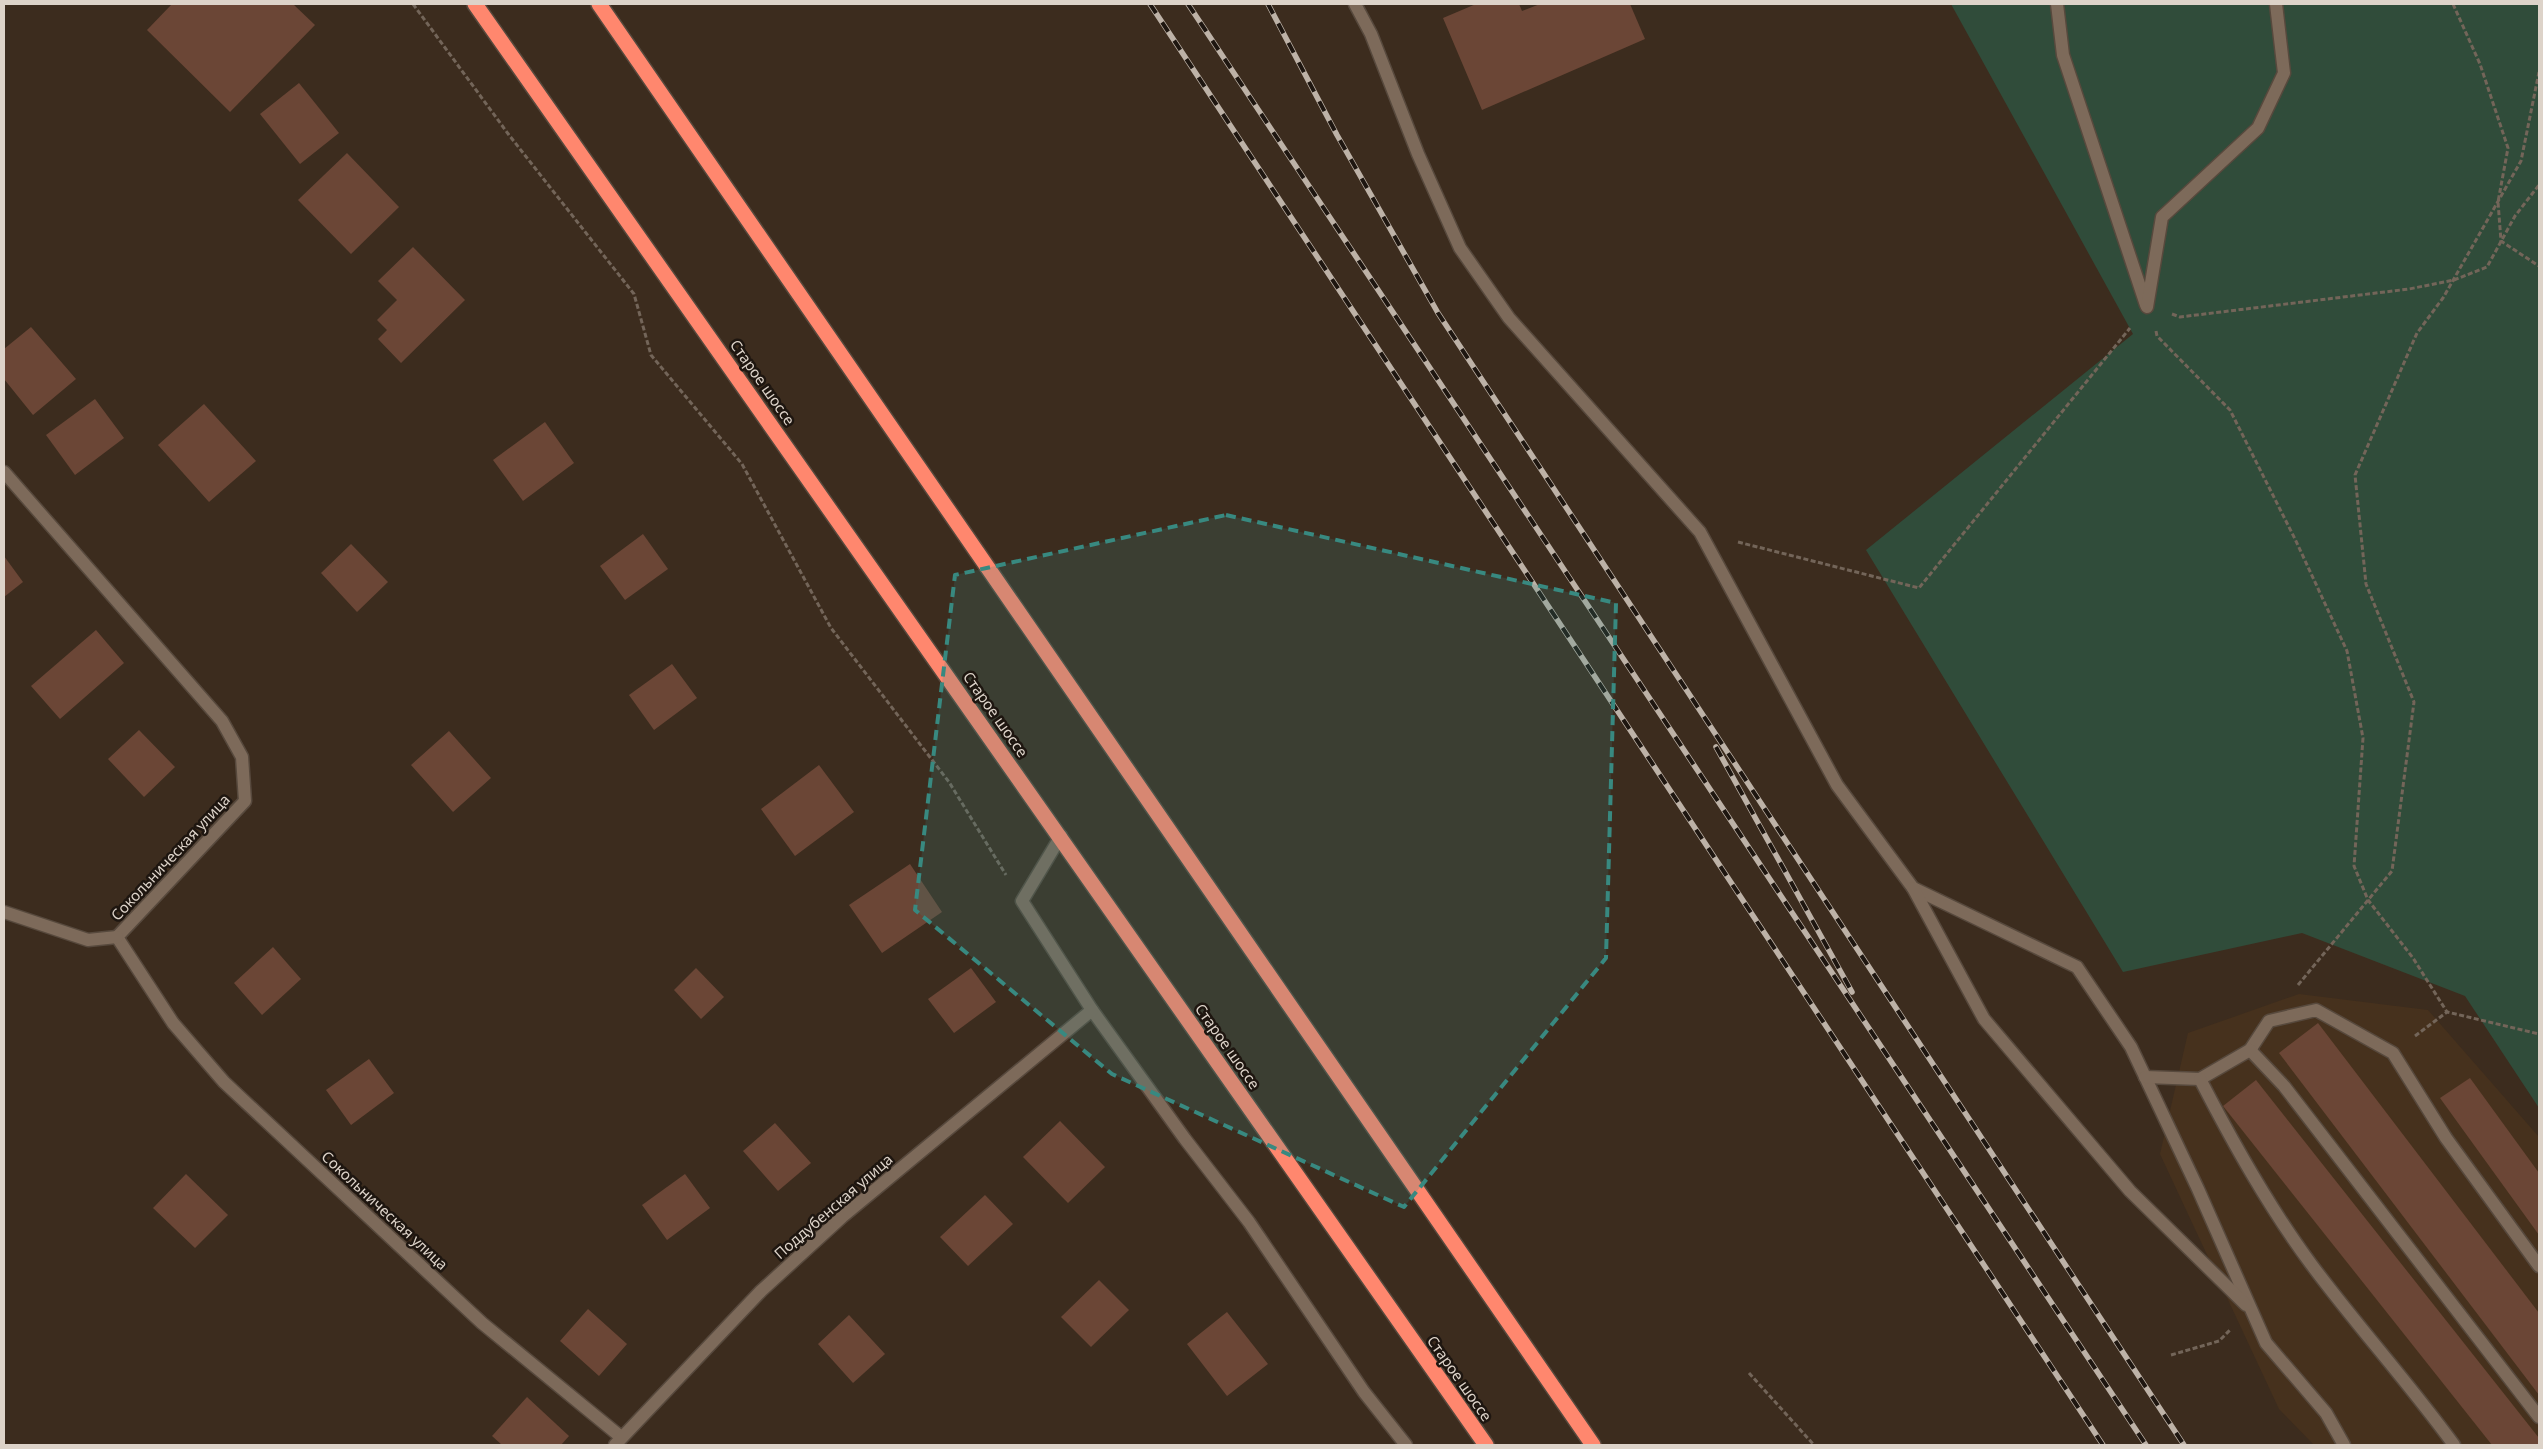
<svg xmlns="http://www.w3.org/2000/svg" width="2543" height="1449" font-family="'Noto Sans',sans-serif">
	<rect width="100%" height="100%" fill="#3c2c1e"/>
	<polygon fill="#46311d" points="2299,994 2428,1010 2539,1137 2539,1445 2314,1445 2279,1409 2160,1154 2188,1033"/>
	<polygon fill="#304c3a" points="1951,4 2539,4 2539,1108 2465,996 2302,933 2123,972 1866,550 2133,334"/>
	<g fill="#6b4636">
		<polygon points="172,4 293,4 315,25 230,112 147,30"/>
		<polygon points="1476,4 1519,4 1522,11 1540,4 1630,4 1645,39 1482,110 1443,18"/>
		<polygon points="299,83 339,133 300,164 260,114"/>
		<polygon points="347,153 399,207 351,254 298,200"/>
		<polygon points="413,247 465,300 401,363 378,339 387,330 377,320 397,300 378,281"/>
		<polygon points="31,327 76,379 33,415 4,379 4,349"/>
		<polygon points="95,399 124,438 75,475 46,435"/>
		<polygon points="204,404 256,461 209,502 158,445"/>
		<polygon points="545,422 574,463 523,501 493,460"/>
		<polygon points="643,534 668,569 625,600 600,566"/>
		<polygon points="351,544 388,582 357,612 321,573"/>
		<polygon points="4,556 23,582 4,597"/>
		<polygon points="96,630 124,663 60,719 31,686"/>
		<polygon points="672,664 697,698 654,730 629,695"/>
		<polygon points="139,730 175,767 144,797 108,759"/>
		<polygon points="449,731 491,778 453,812 411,765"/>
		<polygon points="819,765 854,812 795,856 761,809"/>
		<polygon points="910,864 942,912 882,953 849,905"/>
		<polygon points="273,947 301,979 262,1015 234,983"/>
		<polygon points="696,968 724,997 701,1019 674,990"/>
		<polygon points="971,968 996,1002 954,1033 928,999"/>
		<polygon points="2318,1023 2539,1313 2539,1395 2279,1053"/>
		<polygon points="369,1059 394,1093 351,1125 326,1090"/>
		<polygon points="2470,1078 2539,1173 2539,1235 2440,1098"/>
		<polygon points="2256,1080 2539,1438 2539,1445 2492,1445 2223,1106"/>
		<polygon points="1060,1121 1105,1167 1068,1203 1023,1157"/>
		<polygon points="775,1123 811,1163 778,1191 743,1151"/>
		<polygon points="186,1174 228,1215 195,1248 153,1208"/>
		<polygon points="685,1174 710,1208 667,1240 642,1205"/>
		<polygon points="985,1195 1013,1224 968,1266 940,1237"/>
		<polygon points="1099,1280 1129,1310 1091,1347 1061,1317"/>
		<polygon points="588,1309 627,1344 599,1376 560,1341"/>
		<polygon points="1227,1312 1268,1364 1227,1396 1187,1344"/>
		<polygon points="849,1315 885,1354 853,1383 818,1344"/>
		<polygon points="527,1397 569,1436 561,1445 502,1445 492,1436"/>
	</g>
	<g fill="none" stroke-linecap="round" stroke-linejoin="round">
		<defs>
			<g id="minor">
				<polyline points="1355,4 1371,34 1418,154 1460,248 1509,318 1700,532 1837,785 1913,888 2077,967 2131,1047 2198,1189 2266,1343 2326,1413 2344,1445"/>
				<polyline points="2057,4 2063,55 2146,305"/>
				<polyline points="2147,307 2162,217 2258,128 2284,73 2276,4"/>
				<polyline points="4,472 222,721 242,757 245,801 117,937 173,1023 224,1082 482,1323 621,1437"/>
				<polyline points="1061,836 1022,901 1092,1010 1185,1139 1249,1222 1364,1392 1406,1445"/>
				<polyline points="1913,888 1984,1019 2130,1191 2246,1305"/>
				<polyline points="4,912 88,940 117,937"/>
				<polyline points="2250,1050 2269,1021 2316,1010 2393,1053 2446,1138 2539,1266"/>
				<polyline points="2145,1077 2200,1079 2250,1050 2284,1086 2539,1417"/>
				<path d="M 2200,1079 C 2233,1143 2268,1206 2311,1264 C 2357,1326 2409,1383 2454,1445"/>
				<polyline points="615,1445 761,1291 842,1217 1092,1010"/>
			</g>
			<g id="highway">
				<polyline points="475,4 1486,1445"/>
				<polyline points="599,4 1593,1445"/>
			</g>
		</defs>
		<use href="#minor" stroke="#57493d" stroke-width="15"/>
		<use href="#highway" stroke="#57493d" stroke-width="18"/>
		<g stroke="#736559" stroke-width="3" stroke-dasharray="5 2.5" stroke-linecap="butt">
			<polyline points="413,4 509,135 634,294 651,355 742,464 831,628 949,782 1006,875"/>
			<polyline points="2453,4 2480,64 2508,148 2498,202 2501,241 2539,266"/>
			<polyline points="2172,314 2180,317 2409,289 2454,280 2487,267 2515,216 2539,185"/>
			<polyline points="2156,331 2157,336 2230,410 2295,539 2347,651 2363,738 2354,866 2368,900 2413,958 2447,1012"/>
			<polyline points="1738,542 1919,588 2130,328"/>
			<polyline points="2298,985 2392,871 2414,702 2366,584 2355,475 2417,333 2443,298 2521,161 2539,72"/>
			<polyline points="2415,1036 2447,1012 2539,1034"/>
			<polyline points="2171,1355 2219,1341 2231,1329"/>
			<polyline points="1749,1373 1814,1445"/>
		</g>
		<use href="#minor" stroke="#7d6a5a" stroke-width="12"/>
		<use href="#highway" stroke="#ff876e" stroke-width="15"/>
		<defs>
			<g id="rail">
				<polyline points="1150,4 2103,1445"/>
				<polyline points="1188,4 2146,1445"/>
				<polyline points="1268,4 1337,135 1438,313 2184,1445"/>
				<polyline points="1716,747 1852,992"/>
			</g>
		</defs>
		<use href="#rail" stroke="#bdb2a7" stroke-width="5.5"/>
		<use href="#rail" stroke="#1e1610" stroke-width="4" stroke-dasharray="11" stroke-linecap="butt"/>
	</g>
	<path fill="#388980" fill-opacity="0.2" stroke="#388980" stroke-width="4" stroke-dasharray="10 6" stroke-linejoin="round" d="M 1226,515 L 1616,603 L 1606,958 L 1404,1207 L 1112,1074 L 915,910 L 955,575 Z"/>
	<g text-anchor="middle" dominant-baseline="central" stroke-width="5" stroke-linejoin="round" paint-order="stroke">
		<g font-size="15" fill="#ddd3c9" stroke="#1e1610">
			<text transform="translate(763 382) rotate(55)">Старое шоссе</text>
			<text transform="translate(996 714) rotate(55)">Старое шоссе</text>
			<text transform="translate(170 857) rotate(-47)">Сокольническая улица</text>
			<text transform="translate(1228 1046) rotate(55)">Старое шоссе</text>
			<text transform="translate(833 1206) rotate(-41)">Поддубенская улица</text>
			<text transform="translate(385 1210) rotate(43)">Сокольническая улица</text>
			<text transform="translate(1460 1378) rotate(55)">Старое шоссе</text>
		</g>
	</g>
	<rect width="2543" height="1449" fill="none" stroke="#ddd3c9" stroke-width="10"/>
</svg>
